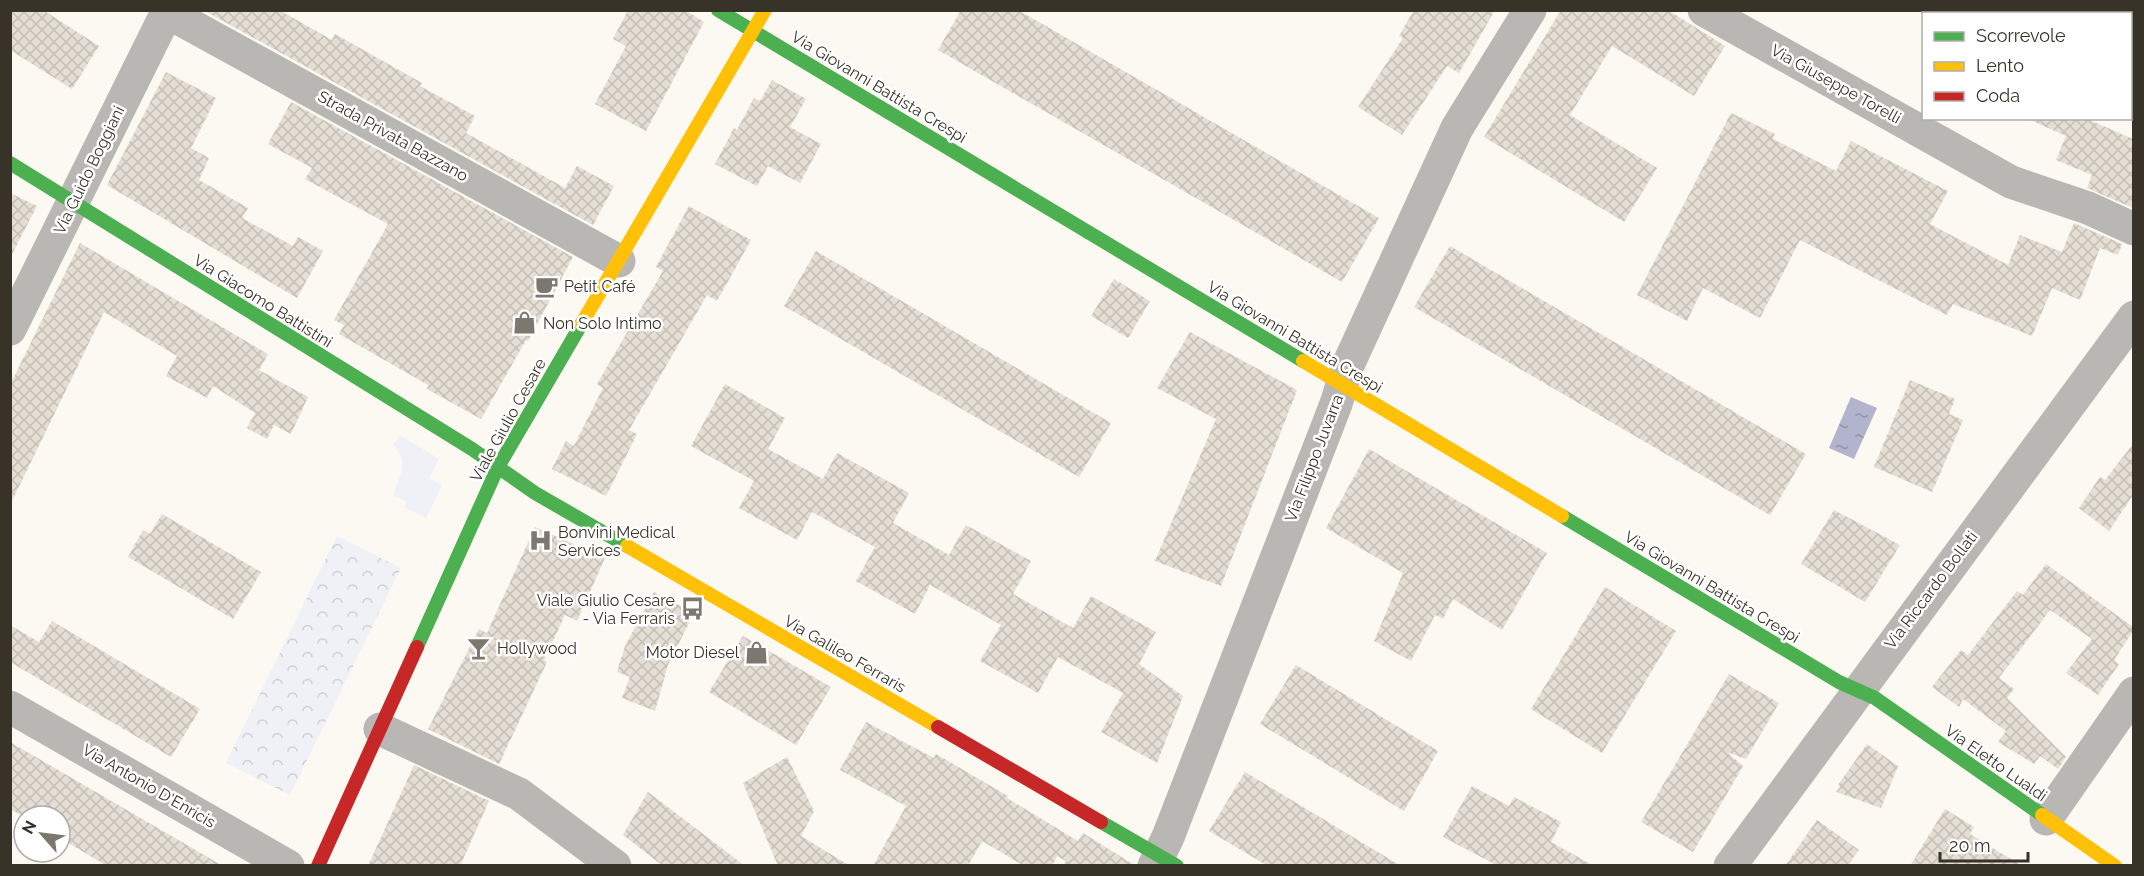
<svg xmlns="http://www.w3.org/2000/svg" width="2144" height="876" font-family="Raleway,sans-serif">
	<defs>
		<pattern id="park-crowns" width="20" height="18" patternUnits="userSpaceOnUse" patternTransform="scale(1.5)"><rect width="20" height="18" fill="#f0f0f7"/><path d="M2 6a3 3 0 1 1 6 0M12 15a3 3 0 1 1 6 0" fill="none" stroke="#cfced4"/></pattern>
		<pattern id="water-ripples" width="26" height="14" patternUnits="userSpaceOnUse" patternTransform="scale(1.5)"><rect width="26" height="14" fill="#b1b4cc"/><path d="M2 4q2-2 4 0t4 0M15 11q2-2 4 0t4 0" fill="none" stroke="#9193a6"/></pattern>
		<pattern id="building-cross-hatch" width="8" height="8" patternUnits="userSpaceOnUse" patternTransform="scale(1.5)"><rect width="8" height="8" fill="#e4ded4"/><path d="M0 0l8 8M0 8l8-8" fill="none" stroke="#c4bfb6"/></pattern>
	</defs>
	<rect width="100%" height="100%" fill="#fcf8f2"/>
	<path fill="#f0f0f7" d="M 400,435 L 439,459 L 429,478 L 442,485 L 426,518 L 404,507 L 407,502 L 393,495 C 400,476 410,461 393,445 Z"/>
	<polygon fill="url(#park-crowns)" points="337,536 401,568 290,795 226,763"/>
	<polygon fill="url(#water-ripples)" points="1851,397 1877,408 1854,459 1829,448"/>
	<g fill="url(#building-cross-hatch)">
		<polygon points="10,10 43,10 99,46 72,89 10,50"/>
		<polygon points="203,10 279,10 332,40 335,34 422,83 420,86 475,116 466,133 565,188 577,166 614,186 593,225"/>
		<polygon points="628,10 685,10 704,22 646,131 595,104 626,46 613,39"/>
		<polygon points="961,10 1018,10 1379,218 1342,282 938,50"/>
		<polygon points="1414,10 1495,10 1459,73 1447,66 1402,135 1358,107 1403,38 1399,36"/>
		<polygon points="1561,10 1668,10 1725,46 1694,96 1612,46 1570,115 1657,168 1624,222 1484,137"/>
		<polygon points="166,72 216,98 191,148 209,158 199,180 248,208 242,218 293,246 298,237 323,251 297,298 107,185"/>
		<polygon points="772,80 806,99 790,127 821,144 800,183 768,166 757,186 715,164 734,128 737,130 754,98 760,101"/>
		<polygon points="291,102 573,257 528,341 526,340 481,419 427,389 428,385 339,334 344,325 334,320 388,224 305,179 312,168 268,144"/>
		<polygon points="1731,113 1775,134 1773,139 1836,171 1851,141 1948,191 1930,224 2008,265 2020,235 2062,252 2074,223 2122,244 2118,255 2100,248 2080,300 2052,288 2032,336 1953,304 1947,315 1800,240 1760,318 1703,288 1687,321 1637,295"/>
		<polygon points="2026,118 2085,118 2133,139 2133,208 2087,188 2092,175 2056,160 2066,136"/>
		<polygon points="10,193 37,206 10,258"/>
		<polygon points="689,206 751,240 717,301 707,295 629,430 637,434 606,496 552,469 566,441 574,446 603,388 597,384 663,271 656,267"/>
		<polygon points="80,243 268,354 259,370 308,397 291,434 274,425 267,439 247,428 255,413 213,386 207,398 166,376 177,356 104,312 10,505 10,385"/>
		<polygon points="1450,246 1806,454 1770,515 1414,307"/>
		<polygon points="816,251 1111,423 1079,477 784,306"/>
		<polygon points="1114,279 1150,301 1128,338 1091,316"/>
		<polygon points="1190,332 1297,390 1221,586 1155,561 1216,419 1157,388"/>
		<polygon points="1910,380 1955,399 1949,414 1963,420 1932,492 1874,467"/>
		<polygon points="725,384 785,418 768,449 823,479 837,453 909,493 893,523 949,555 966,525 1031,561 1013,594 1073,628 1091,596 1156,632 1139,664 1183,696 1157,763 1101,732 1123,693 1058,657 1038,693 980,661 1001,625 930,585 915,614 856,581 875,547 812,512 797,540 739,508 754,481 691,446"/>
		<polygon points="2133,444 2133,495 2109,531 2079,508 2100,477 2105,480"/>
		<polygon points="1369,449 1547,553 1502,630 1453,599 1443,619 1435,615 1411,661 1374,641 1403,573 1326,528"/>
		<polygon points="1834,510 1900,545 1865,602 1801,564"/>
		<polygon points="162,514 261,572 233,619 128,557 143,530 150,534"/>
		<polygon points="535,527 605,558 577,621 565,615 544,660 547,662 499,764 428,729 479,629 487,633"/>
		<polygon points="2046,564 2133,627 2133,631 2114,660 2119,664 2098,695 2066,673 2092,639 2050,610 1999,678 2014,689 2007,698 2066,757 2058,769 2040,756 2034,764 1998,742 2006,731 1963,699 1959,707 1932,687 1961,650 1968,655 2017,591 2023,595"/>
		<polygon points="1605,587 1676,631 1602,753 1531,709"/>
		<polygon points="654,592 694,613 668,665 655,711 622,698 630,677 617,672 625,646"/>
		<polygon points="52,621 200,709 171,757 10,662 10,625 39,642"/>
		<polygon points="743,636 831,687 796,745 709,692"/>
		<polygon points="1296,665 1438,751 1404,811 1260,724"/>
		<polygon points="1729,674 1779,703 1746,759 1727,752 1743,766 1693,852 1641,822"/>
		<polygon points="866,722 934,758 936,754 1008,796 1007,798 1078,841 1083,833 1136,866 1063,866 1066,861 1057,856 1052,866 1024,866 982,841 968,866 873,866 906,806 840,770"/>
		<polygon points="10,742 223,866 107,866 60,838 60,816 24,817 10,809"/>
		<polygon points="1867,744 1898,766 1881,808 1836,792 1840,787 1838,785"/>
		<polygon points="787,757 814,811 801,836 850,866 778,866 743,783"/>
		<polygon points="414,765 489,801 460,866 368,866"/>
		<polygon points="1245,772 1401,866 1268,866 1209,831"/>
		<polygon points="1472,786 1509,806 1514,797 1561,822 1551,842 1594,866 1498,866 1443,837"/>
		<polygon points="648,792 745,866 663,866 623,835"/>
		<polygon points="1945,809 1974,827 1970,834 2022,866 1910,866"/>
		<polygon points="1817,820 1859,850 1847,866 1785,866"/>
	</g>
	<g fill="none" stroke-linecap="round" stroke-linejoin="round">
		<g stroke="#b9b7b3" stroke-width="33">
			<polyline points="1704,10 2011,182 2088,208 2134,229"/>
			<polyline points="167,12 619,261"/>
			<polyline points="10,329 168,10"/>
			<polyline points="10,707 288,866"/>
			<polyline points="380,729 519,794 615,866"/>
			<polyline points="2046,819 2134,693"/>
			<polyline points="1154,866 1168,837 1336,404 1348,365 1457,128 1530,10"/>
			<polyline points="1730,866 2134,317"/>
		</g>
		<g stroke="#4caf50" stroke-width="14">
			<polyline points="718,10 1303,361"/>
			<polyline points="10,163 472,449 535,493 627,546"/>
			<polyline points="1562,516 1839,682 1875,698 2042,815"/>
			<polyline points="417,647 498,467 582,323"/>
			<polyline points="1101,822 1177,866"/>
		</g>
		<g stroke="#ffc107" stroke-width="14">
			<polyline points="582,323 765,10"/>
			<polyline points="1303,361 1562,516"/>
			<polyline points="627,546 938,727"/>
			<polyline points="2042,815 2115,866"/>
		</g>
		<g stroke="#c62828" stroke-width="14">
			<polyline points="938,727 1101,822"/>
			<polyline points="318,866 417,647"/>
		</g>
	</g>
	<defs>
		<symbol id="cafe-bare" viewBox="-9 -9 18 18"><path d="M-5.5-4.5H6V0H3Q3 3.5 0 3.5H-2.5Q-5.5 3.5-5.5 0ZM3-3.2v2h1.7v-2ZM-6 4.5H4V6H-6Z" fill="#7d786f" stroke="#fff" stroke-width="2.5" paint-order="stroke"/></symbol>
		<symbol id="shop-bare" viewBox="-9 -9 18 18"><path d="M-5-2.5h2.3a2.7 3.5 0 0 1 5.4 0H5L5.5 6h-11ZM-1.5-2.5h3a1.5 2.3 0 0 0-3 0Z" fill="#7d786f" stroke="#fff" stroke-width="2.5" paint-order="stroke"/></symbol>
		<symbol id="hospital-bare" viewBox="-9 -9 18 18"><path d="M-5-5h3v3.5h4V-5h3V5h-3V1.5h-4V5h-3Z" fill="#7d786f" stroke="#fff" stroke-width="2.5" paint-order="stroke"/></symbol>
		<symbol id="bus-bare" viewBox="-9 -9 18 18"><path d="M-5-6H5V4H4V6H2V4H-2V6H-4V4H-5ZM-3.5-4V0h7V-4ZM-3.5 1.2v1.5H-2V1.2ZM2 1.2v1.5H3.5V1.2Z" fill="#7d786f" stroke="#fff" stroke-width="2.5" paint-order="stroke"/></symbol>
		<symbol id="bar-bare" viewBox="-9 -9 18 18"><path d="M-6-5H6L.8 .8V4.5H3.5V6h-7V4.5H-.8V.8Z" fill="#7d786f" stroke="#fff" stroke-width="2.5" paint-order="stroke"/></symbol>
	</defs>
	<g fill-rule="evenodd">
		<use href="#cafe-bare" x="530" y="270" width="33" height="33"/>
		<use href="#shop-bare" x="508" y="306" width="33" height="33"/>
		<use href="#hospital-bare" x="524" y="524" width="33" height="33"/>
		<use href="#bus-bare" x="676" y="592" width="33" height="33"/>
		<use href="#bar-bare" x="462" y="632" width="33" height="33"/>
		<use href="#shop-bare" x="740" y="636" width="33" height="33"/>
	</g>
	<g text-anchor="middle" dominant-baseline="central" stroke-width="5" stroke-linejoin="round" paint-order="stroke">
		<g font-size="16" fill="#383329" stroke="#fff">
			<text transform="translate(1836 84) rotate(29)">Via Giuseppe Torelli</text>
			<text transform="translate(879 87) rotate(31)">Via Giovanni Battista Crespi</text>
			<text transform="translate(393 136) rotate(29)">Strada Privata Bazzano</text>
			<text transform="translate(89 170) rotate(-64)">Via Guido Boggiani</text>
			<text transform="translate(263 301) rotate(32)">Via Giacomo Battistini</text>
			<text transform="translate(1295 337) rotate(31)">Via Giovanni Battista Crespi</text>
			<text transform="translate(508 420) rotate(-61)">Viale Giulio Cesare</text>
			<text transform="translate(1314 458) rotate(-69)">Via Filippo Juvarra</text>
			<text transform="translate(1712 587) rotate(31)">Via Giovanni Battista Crespi</text>
			<text transform="translate(1931 590) rotate(-53)">Via Riccardo Bollati</text>
			<text transform="translate(845 654) rotate(30)">Via Galileo Ferraris</text>
			<text transform="translate(1996 763) rotate(35)">Via Eletto Lualdi</text>
			<text transform="translate(149 786) rotate(30)">Via Antonio D'Enricis</text>
		</g>
		<g font-size="16" fill="#383329" stroke="#fff" text-anchor="start">
			<text x="564" y="286">Petit Café</text>
			<text x="543" y="323">Non Solo Intimo</text>
			<text x="558" y="532">Bonvini Medical<tspan x="558" dy="18">Services</tspan></text>
			<text x="675" y="600" text-anchor="end">Viale Giulio Cesare<tspan x="675" dy="18">- Via Ferraris</tspan></text>
			<text x="497" y="648">Hollywood</text>
			<text x="739" y="652" text-anchor="end">Motor Diesel</text>
		</g>
	</g>
	<rect width="2144" height="876" fill="none" stroke="#383329" stroke-width="24"/>
	<rect x="1922" y="12" width="210" height="108" fill="#ffffff" stroke="#afada9" stroke-width="1.5"/>
	<rect x="1934" y="32" width="30" height="9" fill="#4caf50" stroke="#afada9" stroke-width="1.5"/>
	<text x="1976" y="42" font-size="18" fill="#383329">Scorrevole</text>
	<rect x="1934" y="62" width="30" height="9" fill="#ffc107" stroke="#afada9" stroke-width="1.5"/>
	<text x="1976" y="72" font-size="18" fill="#383329">Lento</text>
	<rect x="1934" y="92" width="30" height="9" fill="#c62828" stroke="#afada9" stroke-width="1.5"/>
	<text x="1976" y="102" font-size="18" fill="#383329">Coda</text>
	<g transform="translate(42 834) rotate(298)"><circle r="28" fill="#ffffff" stroke="#afada9" stroke-width="1.5"/>
	<path d="M0-4.5L10 22L0 15L-10 22Z" fill="#7d786f"/>
	<text y="-9" font-size="16" font-weight="bold" text-anchor="middle" fill="#383329">N</text>
	</g>
	<path d="M1940 852v9h88v-9" fill="none" stroke="#383329" stroke-width="3"/>
	<text x="1949" y="852" font-size="18" fill="#383329" stroke="#ffffff" stroke-width="4.5" paint-order="stroke">20 m</text>
</svg>
